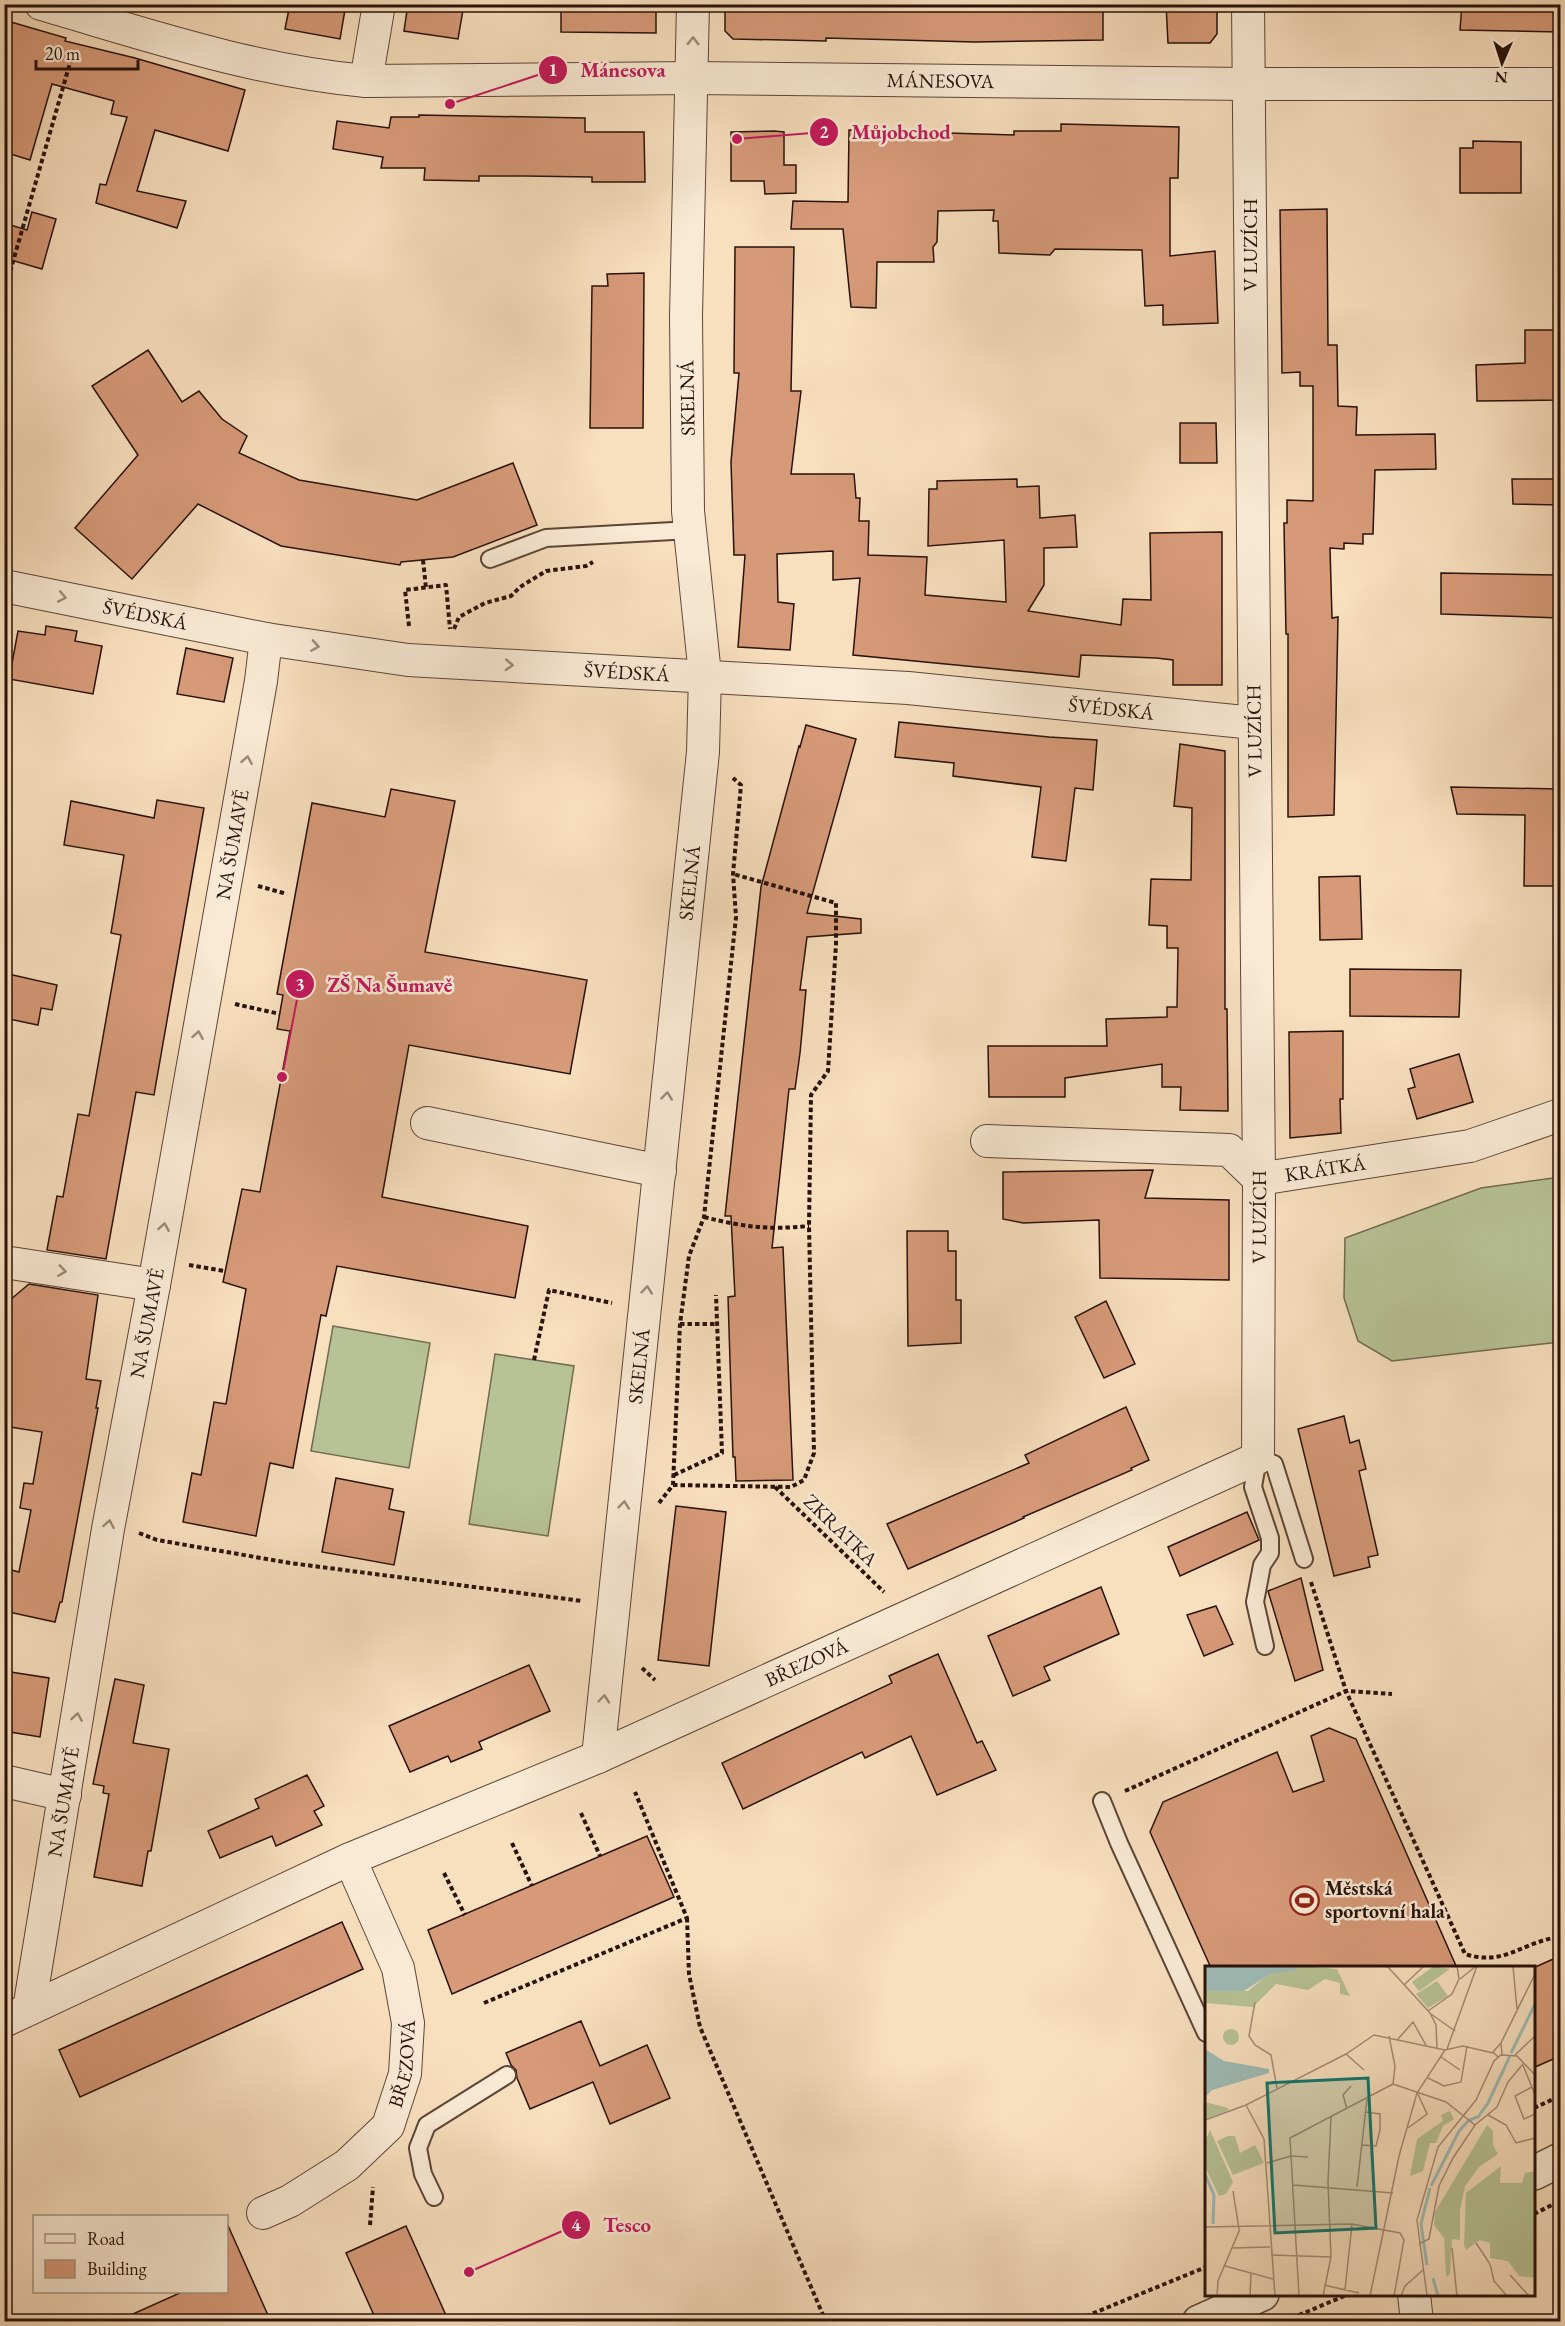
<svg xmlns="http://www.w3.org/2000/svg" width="1565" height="2326" font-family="'EB Garamond',serif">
	<rect width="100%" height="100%" fill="#f8dfbe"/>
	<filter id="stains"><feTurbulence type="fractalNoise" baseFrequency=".00333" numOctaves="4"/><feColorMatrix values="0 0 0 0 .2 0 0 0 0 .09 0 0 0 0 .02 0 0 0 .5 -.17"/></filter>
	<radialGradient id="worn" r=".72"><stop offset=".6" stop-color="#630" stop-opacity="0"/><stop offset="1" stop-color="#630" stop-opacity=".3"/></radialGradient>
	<g fill="#b7c396" stroke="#706a50" stroke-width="1.5">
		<polygon points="1560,1177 1560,1342 1392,1361 1358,1341 1344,1298 1345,1238 1481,1188"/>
		<polygon points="333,1326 430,1343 409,1468 311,1451"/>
		<polygon points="495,1354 574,1366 548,1536 469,1524"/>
	</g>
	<g fill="#d79a79" stroke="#281209" stroke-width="1.5">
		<polygon points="290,4 346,4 340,39 285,29"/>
		<polygon points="408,4 464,4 458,39 404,31"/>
		<polygon points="561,4 656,4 656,33 561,32"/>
		<polygon points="725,4 1103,4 1103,40 975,42 826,38 826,41 733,39 725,31"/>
		<polygon points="1166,4 1217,4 1217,34 1210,43 1168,43"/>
		<polygon points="1462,4 1560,4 1560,32 1460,30"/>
		<polygon points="4,20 66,38 65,41 135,58 245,90 228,151 155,130 137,191 186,201 177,228 96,203 100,184 106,185 127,117 111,114 114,101 52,84 30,160 4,152"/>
		<polygon points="419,115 585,118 585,132 644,132 645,182 592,182 592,177 524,176 479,176 479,181 424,180 425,168 381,168 383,157 333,149 337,121 389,128 391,117 419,117"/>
		<polygon points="1061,124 1179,127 1178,178 1170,178 1170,256 1215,251 1218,323 1163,325 1163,305 1145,306 1142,250 1055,249 1050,255 999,253 998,221 993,221 994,210 938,211 937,242 933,247 934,262 877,262 876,308 851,307 843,229 791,229 793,201 848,202 849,130 1014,135 1014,131 1061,131"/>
		<polygon points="774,131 784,132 784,165 796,165 796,193 765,194 764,181 731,181 731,132"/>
		<polygon points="1473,141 1521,142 1521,193 1460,193 1460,148 1473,148"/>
		<polygon points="1327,209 1328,345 1337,345 1338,406 1357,407 1356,435 1435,434 1436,469 1375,470 1373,534 1363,534 1363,544 1344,543 1344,549 1330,548 1332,618 1338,617 1334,815 1288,817 1288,634 1286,634 1284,523 1287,523 1287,500 1313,501 1313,386 1300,386 1300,372 1282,373 1280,210"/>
		<polygon points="32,212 56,219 42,269 4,258 4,223 27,230"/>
		<polygon points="735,247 794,247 791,391 801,391 791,474 854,474 856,498 860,498 859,521 869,521 868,555 927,557 925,595 1006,602 1004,540 928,546 929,489 937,489 937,481 1017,479 1017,487 1039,486 1040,518 1075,515 1077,547 1044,548 1044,585 1028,611 1121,625 1123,599 1151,600 1150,533 1222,532 1222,685 1173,685 1173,660 1156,658 1081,655 1079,677 853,655 860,578 833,580 833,551 777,554 778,602 794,604 790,650 738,647 745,555 734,555 731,462 739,373 734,373"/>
		<polygon points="644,273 643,428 590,428 592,286 608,286 607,274"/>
		<polygon points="1525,330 1560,330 1560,400 1477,401 1476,365 1525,363"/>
		<polygon points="148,350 182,402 199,391 222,419 247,436 239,453 299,480 417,500 513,463 537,525 453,557 401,562 400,565 281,546 198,504 132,579 75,528 138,455 92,386"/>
		<polygon points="1180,423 1216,423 1217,463 1180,463"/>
		<polygon points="1512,479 1560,479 1560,505 1513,504"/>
		<polygon points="1441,573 1560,575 1560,618 1441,614"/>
		<polygon points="46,626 77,631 75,641 102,646 93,694 9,679 18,631 45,635"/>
		<polygon points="186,648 233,658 224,702 177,694"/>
		<polygon points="899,722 1049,737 1097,740 1093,790 1075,788 1066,861 1032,857 1041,787 953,776 954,763 895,757"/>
		<polygon points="806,725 856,739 807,913 861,919 861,933 807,937 800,990 806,990 800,1053 795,1089 789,1089 772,1248 783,1247 793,1480 736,1481 735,1457 733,1457 728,1297 735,1296 731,1216 725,1216 761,887 799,746 800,747"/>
		<polygon points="1180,744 1225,751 1225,1009 1227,1009 1228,1111 1180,1110 1181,1087 1162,1087 1162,1064 1065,1078 1065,1097 989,1097 988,1046 1107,1046 1106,1019 1167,1017 1167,1007 1177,1007 1178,948 1167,948 1167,926 1149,925 1151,879 1191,880 1192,808 1174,806"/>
		<polygon points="1451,787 1559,789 1554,850 1560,850 1560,886 1524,886 1525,815 1457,814"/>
		<polygon points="391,789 455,801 425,952 587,980 570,1074 409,1045 382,1197 528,1226 515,1298 337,1266 326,1316 321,1315 293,1468 270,1463 256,1536 183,1522 192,1473 201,1475 214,1402 226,1404 246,1289 223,1282 242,1189 260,1192 290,1031 277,1029 283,995 277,994 312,803 385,817"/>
		<polygon points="157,800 204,808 154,1095 136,1092 106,1259 47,1250 57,1196 63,1197 78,1114 89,1116 121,935 111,933 124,855 64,845 71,801 154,818"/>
		<polygon points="1360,876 1362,939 1320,940 1319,877"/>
		<polygon points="1350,969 1461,970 1459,1017 1350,1016"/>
		<polygon points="4,973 57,985 52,1010 41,1008 38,1025 4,1018"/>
		<polygon points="1343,1031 1343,1099 1340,1099 1341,1133 1290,1138 1289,1032"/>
		<polygon points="1459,1054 1473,1102 1417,1119 1408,1089 1415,1087 1410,1069"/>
		<polygon points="1153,1170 1145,1198 1229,1200 1229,1280 1100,1278 1099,1220 1023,1223 1003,1219 1003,1172"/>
		<polygon points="907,1231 948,1231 948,1251 956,1251 956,1300 961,1300 961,1343 908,1346"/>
		<polygon points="29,1284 98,1295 86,1379 101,1381 96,1408 98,1408 62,1602 60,1602 55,1622 4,1611 4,1568 19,1572 31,1510 20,1508 24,1483 33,1484 42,1432 4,1426 4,1305"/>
		<polygon points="1106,1301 1135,1364 1104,1378 1075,1317"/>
		<polygon points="1126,1407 1149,1460 1131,1468 1132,1470 1023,1517 1024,1518 908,1569 887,1524 1029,1463 1025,1455"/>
		<polygon points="1344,1416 1350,1443 1359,1440 1366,1469 1359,1471 1378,1555 1368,1557 1370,1567 1334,1576 1298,1429"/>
		<polygon points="336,1478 393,1489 389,1509 404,1512 394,1565 322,1552"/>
		<polygon points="676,1506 726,1512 709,1666 658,1660"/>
		<polygon points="1247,1512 1259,1540 1180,1576 1168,1547"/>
		<polygon points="1301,1578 1323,1670 1295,1681 1268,1591"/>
		<polygon points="1101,1587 1119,1634 1044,1667 1050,1680 1013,1696 988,1636"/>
		<polygon points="1216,1606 1233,1644 1204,1656 1187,1615"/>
		<polygon points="938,1654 977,1743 982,1741 996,1770 937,1795 911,1736 865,1758 862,1752 743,1809 722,1763 892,1683 889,1676"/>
		<polygon points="529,1665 550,1711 479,1742 482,1749 451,1762 448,1756 410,1772 389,1726"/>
		<polygon points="4,1671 49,1678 40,1737 4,1731"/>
		<polygon points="115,1679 144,1685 133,1743 169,1749 151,1851 148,1851 142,1886 94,1877 109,1794 103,1793 104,1786 93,1784"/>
		<polygon points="1329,1728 1356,1739 1457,1968 1211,1968 1150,1832 1163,1802 1277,1752 1293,1792 1324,1781 1311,1736"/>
		<polygon points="307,1775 324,1806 314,1811 322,1825 276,1846 272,1836 220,1858 208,1831 259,1808 255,1799"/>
		<polygon points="647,1836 674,1897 452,1994 428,1930"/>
		<polygon points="342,1922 363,1969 80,2097 59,2050"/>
		<polygon points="1560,1956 1560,2056 1533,2068 1533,1968"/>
		<polygon points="581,2021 600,2066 647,2045 670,2098 610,2124 593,2082 530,2109 517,2078 516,2070 511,2065 506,2053"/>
		<polygon points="226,2221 271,2322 115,2322 182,2292 226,2292"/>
		<polygon points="406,2226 449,2322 377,2322 346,2253"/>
	</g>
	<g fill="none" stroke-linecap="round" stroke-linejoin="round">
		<defs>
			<g id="service">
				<polyline points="490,559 546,538 691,530"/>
				<polyline points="1265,1646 1255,1602 1262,1565 1270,1553 1270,1538 1253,1487 1258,1458 1274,1464 1304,1559"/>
				<polyline points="1102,1801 1119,1843 1206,2033"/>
				<polyline points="434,2197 423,2174 418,2148 427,2125 507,2075"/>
			</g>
			<g id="minor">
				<path id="s1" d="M 41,4 C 148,35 254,71 366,81 L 692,78 L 1249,84 L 1560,84"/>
				<polyline points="366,81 379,4"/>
				<path id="s2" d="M 4,586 L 266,639 L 408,660 L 908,688 L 1254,723"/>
				<polyline points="427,1123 660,1171"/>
				<path id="s3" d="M 987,1141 L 1229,1150 L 1259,1179 L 1470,1146 L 1560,1115"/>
				<polyline points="4,1262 154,1285"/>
				<path id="s4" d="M 598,1757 L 703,752 L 705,675 L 688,511 L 686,316 L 693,4"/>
				<polyline points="4,1781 65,1795"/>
				<path id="s5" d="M 29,2009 L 108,1529 L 154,1285 L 261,681 L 266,639"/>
				<path id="s6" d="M 4,2021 L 350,1859 L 598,1757 L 1258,1458 L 1259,1179 L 1248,4"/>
				<path id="s7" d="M 263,2213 L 290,2201 L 347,2165 L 388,2126 L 405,2074 L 408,2023 L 398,1968 L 350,1859"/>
				<polyline points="1414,2294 1417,2322"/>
			</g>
			<g id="tertiary">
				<polyline points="1534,2173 1560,2160"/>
				<polyline points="1199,2322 1262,2294"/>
			</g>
		</defs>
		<use href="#service" stroke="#5c4536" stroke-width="20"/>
		<use href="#minor" stroke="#5c4536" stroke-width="34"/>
		<use href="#tertiary" stroke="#5c4536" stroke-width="36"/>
		<g stroke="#281209" stroke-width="4" stroke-dasharray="4.5 3" stroke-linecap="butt">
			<polyline points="4,293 74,49"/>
			<polyline points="423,560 426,588"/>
			<polyline points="409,626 405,590 446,585 450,629"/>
			<polyline points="454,629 459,617 485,603 511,596 520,587 546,571 586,566 593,562"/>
			<polyline points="258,886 287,894"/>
			<polyline points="235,1004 280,1014"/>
			<path d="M 704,1217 C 744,1227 767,1230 809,1226"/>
			<polyline points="189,1265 225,1271"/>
			<polyline points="680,1324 717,1324"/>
			<polyline points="534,1360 549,1290 612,1303"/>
			<polyline points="674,1475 722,1453 716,1295"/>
			<polyline points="673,1485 791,1487 804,1480 814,1453 809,1226 811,1095 828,1071 836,944 836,903 733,874"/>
			<polyline points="775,1487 884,1592"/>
			<polyline points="659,1503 673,1485 680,1324 689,1256 704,1217 736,917 733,874 741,785 733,778"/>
			<polyline points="139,1533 157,1540 290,1563 582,1601"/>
			<path d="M 1311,1582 L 1346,1691 L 1465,1954 C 1505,1967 1523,1941 1560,1937"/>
			<polyline points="642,1668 655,1680"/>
			<polyline points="1125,1791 1346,1691 1392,1694"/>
			<polyline points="581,1813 600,1856"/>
			<polyline points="512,1843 532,1886"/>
			<polyline points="444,1873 465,1915"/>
			<polyline points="687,1918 689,1974 700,2027 826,2322"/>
			<polyline points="484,2003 687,1918 635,1792"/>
			<polyline points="1534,2108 1560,2096"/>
			<polyline points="1534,2214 1560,2201"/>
			<polyline points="370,2225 373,2187"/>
			<polyline points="1285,2321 1349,2294"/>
			<polyline points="1072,2322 1206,2267"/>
		</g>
		<use href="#service" stroke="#faead5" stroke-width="16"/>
		<use href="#minor" stroke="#faead5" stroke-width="32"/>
		<use href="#tertiary" stroke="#faead5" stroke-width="33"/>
	</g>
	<defs><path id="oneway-chevron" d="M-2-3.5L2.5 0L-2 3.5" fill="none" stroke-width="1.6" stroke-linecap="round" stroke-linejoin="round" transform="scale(1.5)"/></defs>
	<g stroke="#9c8979">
		<use href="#oneway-chevron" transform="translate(693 41) rotate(-89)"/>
		<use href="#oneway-chevron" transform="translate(62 597) rotate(11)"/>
		<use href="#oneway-chevron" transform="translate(315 646) rotate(9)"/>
		<use href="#oneway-chevron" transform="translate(509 665) rotate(3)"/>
		<use href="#oneway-chevron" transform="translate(247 760) rotate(-80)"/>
		<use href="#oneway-chevron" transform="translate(198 1035) rotate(-80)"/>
		<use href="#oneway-chevron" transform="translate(667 1096) rotate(-84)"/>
		<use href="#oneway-chevron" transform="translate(164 1227) rotate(-80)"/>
		<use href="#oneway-chevron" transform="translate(62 1271) rotate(8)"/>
		<use href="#oneway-chevron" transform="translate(647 1290) rotate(-84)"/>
		<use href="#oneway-chevron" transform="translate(624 1505) rotate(-84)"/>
		<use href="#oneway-chevron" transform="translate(109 1524) rotate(-80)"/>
		<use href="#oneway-chevron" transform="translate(604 1699) rotate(-85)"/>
		<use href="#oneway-chevron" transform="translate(77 1717) rotate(-81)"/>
	</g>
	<defs>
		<symbol id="stadium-ring" viewBox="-11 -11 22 22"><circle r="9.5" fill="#faead5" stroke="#8f2418" stroke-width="1.5"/><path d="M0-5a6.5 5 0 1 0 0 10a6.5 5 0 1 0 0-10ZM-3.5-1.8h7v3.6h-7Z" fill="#8f2418"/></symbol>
	</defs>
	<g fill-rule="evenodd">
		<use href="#stadium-ring" x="1288" y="1884" width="33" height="33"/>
	</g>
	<g text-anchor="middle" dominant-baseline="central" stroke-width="5" stroke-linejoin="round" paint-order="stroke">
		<g font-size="20" fill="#281209" stroke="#faead5">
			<text stroke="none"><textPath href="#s1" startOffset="909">MÁNESOVA</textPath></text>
			<text transform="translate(1250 245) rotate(-90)">V LUZÍCH</text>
			<text transform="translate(687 398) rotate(-91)">SKELNÁ</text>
			<text stroke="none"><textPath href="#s2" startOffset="144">ŠVÉDSKÁ</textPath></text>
			<text stroke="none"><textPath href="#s2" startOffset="630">ŠVÉDSKÁ</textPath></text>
			<text stroke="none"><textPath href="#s2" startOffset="1116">ŠVÉDSKÁ</textPath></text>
			<text transform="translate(1254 731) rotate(-91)">V LUZÍCH</text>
			<text stroke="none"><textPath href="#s5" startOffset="1182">NA ŠUMAVĚ</textPath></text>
			<text stroke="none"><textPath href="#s4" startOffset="879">SKELNÁ</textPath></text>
			<text stroke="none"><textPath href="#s3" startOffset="351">KRÁTKÁ</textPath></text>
			<text stroke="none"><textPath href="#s6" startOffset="1616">V LUZÍCH</textPath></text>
			<text stroke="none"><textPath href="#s5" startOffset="696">NA ŠUMAVĚ</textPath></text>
			<text stroke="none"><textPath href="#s4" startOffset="393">SKELNÁ</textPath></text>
			<text transform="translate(841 1530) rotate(44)">ZKRATKA</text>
			<text stroke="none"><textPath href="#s6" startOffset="879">BŘEZOVÁ</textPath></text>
			<text stroke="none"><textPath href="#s5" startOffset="210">NA ŠUMAVĚ</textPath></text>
			<text stroke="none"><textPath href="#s7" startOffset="218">BŘEZOVÁ</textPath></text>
		</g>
		<g font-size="20" font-weight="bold" fill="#281209" stroke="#faead5" text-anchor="start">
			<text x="1325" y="1888">Městská<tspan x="1325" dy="23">sportovní hala</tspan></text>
		</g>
	</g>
	<g transform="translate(1205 1966)">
		<rect width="330" height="330" fill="#f8dfbe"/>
		<path d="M 232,15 L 243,30 L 223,42 L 211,28 ZM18 71a8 8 0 1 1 16 0a8 8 0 1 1-16 0ZM 0,136 L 23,142 L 24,144 L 0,153 ZM 23,170 L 30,170 L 35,187 L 50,179 L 59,197 L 28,209 L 12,175 Z" fill="#b7c396"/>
		<path d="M 95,0 L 132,3 L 145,30 L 135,28 L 135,17 L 120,13 L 103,24 L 71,18 L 48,41 L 0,37 L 0,25 L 43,25 L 65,7 L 90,5 ZM 245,145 L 249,153 L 238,160 L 231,177 L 225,177 L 218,205 L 205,210 L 212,173 L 238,155 L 236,149 ZM 282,159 L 288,165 L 288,179 L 293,188 L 274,201 L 260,220 L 255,245 L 255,274 L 247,273 L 245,308 L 241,311 L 239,272 L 229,259 L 230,246 ZM 296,200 L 295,217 L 317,217 L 320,207 L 330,205 L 330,312 L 314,310 L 303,295 L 285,292 L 285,277 L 275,274 L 261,284 L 259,279 L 261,227 Z" fill="#b7c396"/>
		<path d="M 229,0 L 245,3 L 214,25 L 207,16 Z" fill="#b7c396"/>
		<path d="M 5,164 L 28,216 L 21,228 L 14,230 L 0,201 L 0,175 Z" fill="#b7c396"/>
		<path d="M 0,0 L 95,0 L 90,5 L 65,8 L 39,25 L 0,25 ZM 0,83 L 19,95 L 64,103 L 64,107 L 7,124 L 0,131 Z" fill="#9fbcb7"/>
		<path fill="none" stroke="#9fbcb7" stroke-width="3" d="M 306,87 L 330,38M 0,208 L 9,229 L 8,258M 226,220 L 254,165 L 264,154 L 273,151 L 283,137 L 305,90M 222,299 L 216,258 L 225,222M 228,312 L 233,330"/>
		<path fill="none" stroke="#a58d76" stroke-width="1.5" d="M 182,0 L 225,47 L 231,59 L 232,83M 308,0 L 312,43M 255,13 L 270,1M 199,19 L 219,0M 50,36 L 44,70 L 50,79 L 66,89 L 72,122M 223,45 L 247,28 L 254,13 L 252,0M 226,48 L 250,65M 184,70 L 190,100 L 188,118M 193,73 L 208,56 L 222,81M 242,83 L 272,0M 141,88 L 159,104M 296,89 L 312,90 L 330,109M 310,89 L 330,70M 236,91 L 255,104M 293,91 L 288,86 L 296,77M 318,99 L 330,129M 223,112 L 239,120 L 256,116 L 262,80M 188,118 L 241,136 L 270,159M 327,121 L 310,130 L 319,153 L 330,148M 41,139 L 59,173 L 70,330M 142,143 L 138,129 L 146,120M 283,149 L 301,159 L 311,177 L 330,172M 0,154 L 41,139 L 141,88 L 169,69 L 240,84 L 258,80 L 288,87M 203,162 L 222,148 L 213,128M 157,179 L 171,180 L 175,164 L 175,148 L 161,146M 62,197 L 86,190 L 103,191M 88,219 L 188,227M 152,221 L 162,133M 28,225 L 34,263M 0,261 L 147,258 L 195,267 L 199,274 L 189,330M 271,277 L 285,298 L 289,315 L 302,330M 214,278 L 224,273 L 234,220 L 248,192 L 270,159 L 292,141 L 303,116 L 318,98M 28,282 L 65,281M 247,282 L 252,330M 66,289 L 126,291M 20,300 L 68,313M 305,309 L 324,330M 119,319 L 154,327M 140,324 L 147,258M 12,330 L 13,315 L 35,263M 45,330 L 46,308M 94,330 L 85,172 L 188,118M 118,330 L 126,291 L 123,216 L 126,151M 165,330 L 194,190 L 212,127 L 240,84M 196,330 L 200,320 L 218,304M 222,330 L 212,254 L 233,181 L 271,134 L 289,95 L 297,88 L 296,77 L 330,8"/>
		<path fill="#0f766e" fill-opacity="0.15" stroke="#0f766e" stroke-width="3" d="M 163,112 L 171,262 L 70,267 L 62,117 Z"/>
		<rect width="330" height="330" fill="none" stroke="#281209" stroke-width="3"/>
	</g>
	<path fill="none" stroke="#c2185b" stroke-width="2" d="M450 104L553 70M737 139L824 132M282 1077L300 984M469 2272L576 2225"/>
	<g fill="#c2185b" stroke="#faead5" stroke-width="2">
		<circle cx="450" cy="104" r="6"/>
		<circle cx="737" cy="139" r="6"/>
		<circle cx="282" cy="1077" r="6"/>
		<circle cx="469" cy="2272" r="6"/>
		<circle cx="553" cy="70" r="15"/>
		<circle cx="824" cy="132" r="15"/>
		<circle cx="300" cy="984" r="15"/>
		<circle cx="576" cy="2225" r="15"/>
	</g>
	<g font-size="18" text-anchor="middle" font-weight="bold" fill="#fff">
		<text x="553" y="76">1</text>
		<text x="824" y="138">2</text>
		<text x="300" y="991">3</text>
		<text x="576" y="2231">4</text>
	</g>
	<g font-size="21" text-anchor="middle" font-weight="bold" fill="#c2185b" stroke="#faead5" stroke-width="5" stroke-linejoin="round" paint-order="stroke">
		<text x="623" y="77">Mánesova</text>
		<text x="901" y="139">Můjobchod</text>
		<text x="390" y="992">ZŠ Na Šumavě</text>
		<text x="627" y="2232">Tesco</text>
	</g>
	<rect width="1565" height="2326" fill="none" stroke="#f8dfbe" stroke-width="24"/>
	<rect x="6" y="6" width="1553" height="2314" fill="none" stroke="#281209" stroke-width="3"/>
	<rect x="12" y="12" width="1541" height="2302" fill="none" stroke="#281209" stroke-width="1.5"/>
	<rect x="33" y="2215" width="195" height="78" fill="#faead5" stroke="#a69483" stroke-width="1.5"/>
	<rect x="45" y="2234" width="30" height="9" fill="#faead5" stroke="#a69483" stroke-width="1.5"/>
	<text x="87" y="2245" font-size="18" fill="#281209">Road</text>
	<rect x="45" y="2260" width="30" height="18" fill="#d79a79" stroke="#a69483" stroke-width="1.5"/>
	<text x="87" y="2275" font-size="18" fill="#281209">Building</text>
	<g transform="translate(1502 63) rotate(183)" stroke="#faead5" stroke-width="4.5" paint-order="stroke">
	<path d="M0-4.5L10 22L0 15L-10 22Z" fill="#281209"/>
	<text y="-9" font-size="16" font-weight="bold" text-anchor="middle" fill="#281209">N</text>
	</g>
	<path d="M36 60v9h102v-9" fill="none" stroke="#281209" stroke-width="3"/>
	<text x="45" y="60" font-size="18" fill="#281209" stroke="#faead5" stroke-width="4.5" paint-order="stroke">20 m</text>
	<rect width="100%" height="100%" filter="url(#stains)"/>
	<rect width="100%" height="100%" fill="url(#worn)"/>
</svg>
